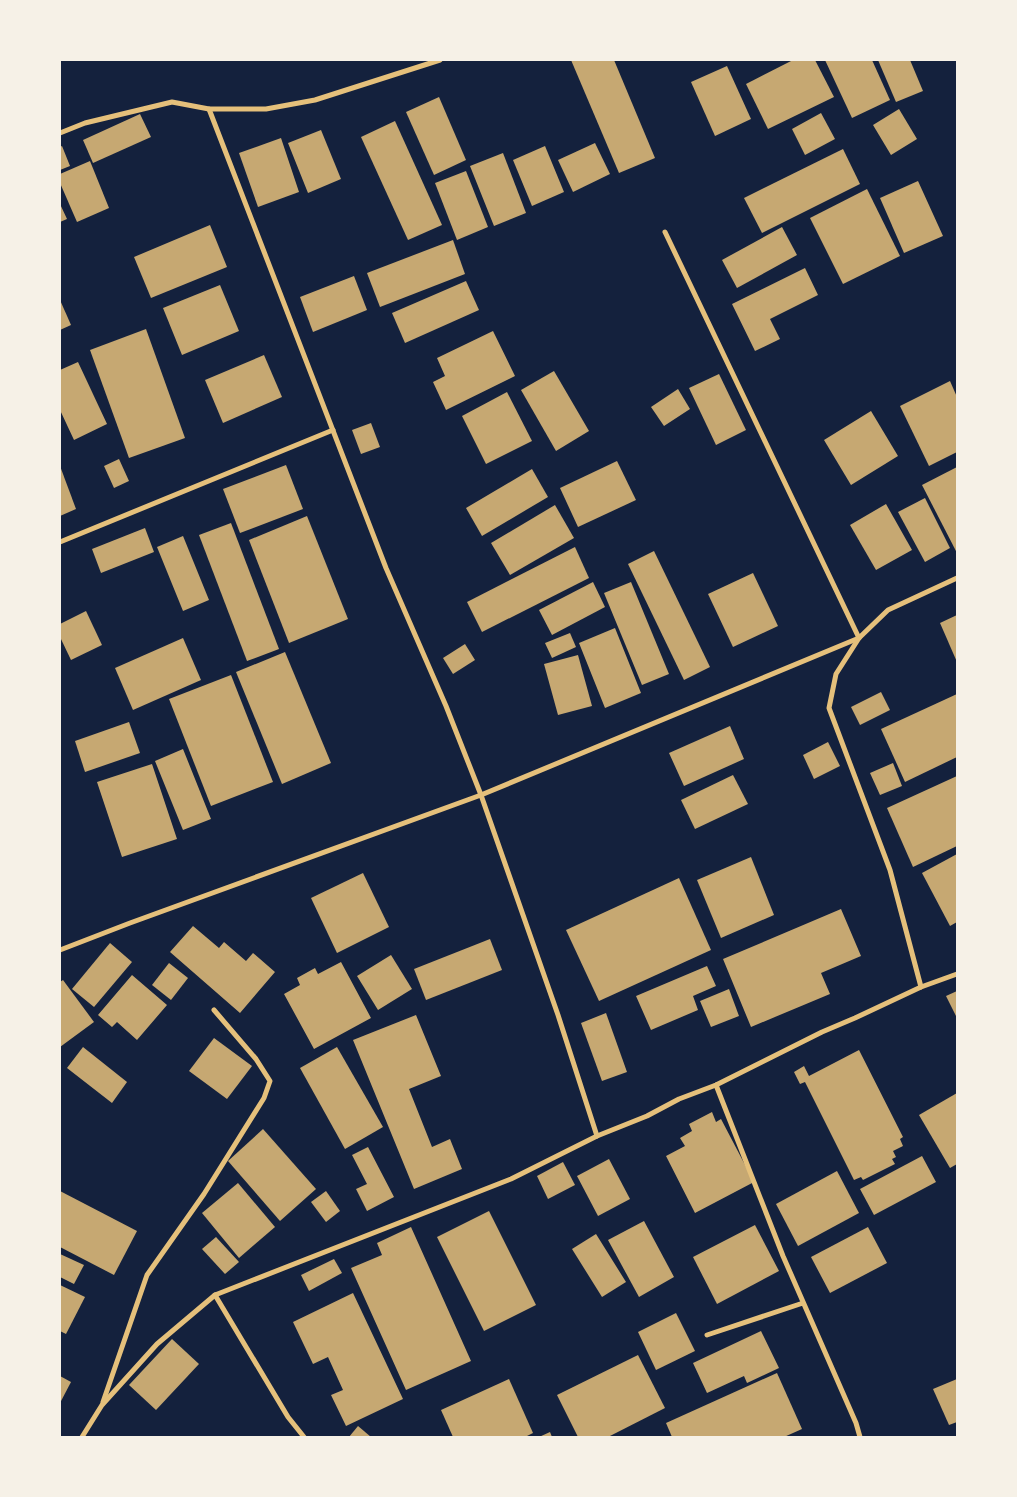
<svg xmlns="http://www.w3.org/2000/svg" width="1017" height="1497" font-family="Quicksand,sans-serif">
	<rect width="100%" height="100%" fill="#14213d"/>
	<g fill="#c6a872">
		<polygon points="571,60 614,60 655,158 619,173"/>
		<polygon points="793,60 815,60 834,97 768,129 746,84"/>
		<polygon points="825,60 872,60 890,100 852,118"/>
		<polygon points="878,60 910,60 923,91 896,102"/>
		<polygon points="727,66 751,119 715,136 691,82"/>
		<polygon points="439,97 466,160 434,175 406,112"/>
		<polygon points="899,109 917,139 891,155 873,125"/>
		<polygon points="821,113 835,139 805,155 792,129"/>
		<polygon points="140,114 151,137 93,163 83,140"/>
		<polygon points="395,121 442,225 408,240 361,137"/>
		<polygon points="321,130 341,179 308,193 288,143"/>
		<polygon points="281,138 299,192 258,207 239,153"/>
		<polygon points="595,143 610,174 573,192 558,160"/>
		<polygon points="62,146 70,166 60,170 60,147"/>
		<polygon points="545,146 564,192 532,206 513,160"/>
		<polygon points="843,149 860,184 762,233 744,198"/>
		<polygon points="503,153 526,213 494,226 470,166"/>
		<polygon points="90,161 109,208 77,222 60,183 60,174"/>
		<polygon points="466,171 488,227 457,240 435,183"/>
		<polygon points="918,181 943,236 904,253 880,198"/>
		<polygon points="867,189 900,256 843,284 810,218"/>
		<polygon points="60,204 67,219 60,222"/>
		<polygon points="210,225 227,267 151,298 134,257"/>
		<polygon points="782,227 797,255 737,288 722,260"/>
		<polygon points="453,240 465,274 380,307 367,273"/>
		<polygon points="805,268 818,295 770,319 780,339 755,351 732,304"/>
		<polygon points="354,276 367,310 313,332 300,297"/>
		<polygon points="466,281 479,310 405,343 392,313"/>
		<polygon points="220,285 239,331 182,355 163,308"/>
		<polygon points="60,300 71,325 60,330"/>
		<polygon points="146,329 185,438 129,458 90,350"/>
		<polygon points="493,331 515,376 446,410 433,382 445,376 437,358"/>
		<polygon points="264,355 282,397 223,423 205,380"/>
		<polygon points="78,362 107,424 74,440 60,410 60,370"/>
		<polygon points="554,371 589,431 556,451 521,390"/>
		<polygon points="719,374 746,430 716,445 689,388"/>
		<polygon points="950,381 957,397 957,452 929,466 900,406"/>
		<polygon points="678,389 690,409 664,426 651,407"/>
		<polygon points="507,392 532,441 486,464 462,416"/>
		<polygon points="871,411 898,456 851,485 824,440"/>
		<polygon points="371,423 380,447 361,454 352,430"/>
		<polygon points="119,459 129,481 114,488 104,466"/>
		<polygon points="617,461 636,500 578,527 560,488"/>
		<polygon points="286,465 303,509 240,533 223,489"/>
		<polygon points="60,466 76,509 60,516"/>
		<polygon points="957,467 957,553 922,485"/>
		<polygon points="532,469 548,497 482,536 466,508"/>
		<polygon points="925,498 950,548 925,562 898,512"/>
		<polygon points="886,504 912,550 876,570 850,525"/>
		<polygon points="555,505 574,538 510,575 491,543"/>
		<polygon points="307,516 348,619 289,643 249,540"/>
		<polygon points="231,523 279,649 247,661 199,535"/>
		<polygon points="145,528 154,552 101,573 92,549"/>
		<polygon points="183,536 209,600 183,611 157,547"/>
		<polygon points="575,547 589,578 482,632 467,602"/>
		<polygon points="654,551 710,667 684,680 628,564"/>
		<polygon points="753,573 778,626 733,647 708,594"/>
		<polygon points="593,582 605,607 552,635 539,610"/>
		<polygon points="631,582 669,674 642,685 604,593"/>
		<polygon points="86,611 102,645 71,660 60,637 60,624"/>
		<polygon points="957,615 957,662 940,623"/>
		<polygon points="615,628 641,693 605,708 579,643"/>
		<polygon points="570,633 576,647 552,658 545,643"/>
		<polygon points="183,638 201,680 133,710 115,668"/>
		<polygon points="465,644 475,660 453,674 443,658"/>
		<polygon points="285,652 331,763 282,784 236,672"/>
		<polygon points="578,655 592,706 558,715 544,664"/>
		<polygon points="231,675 273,782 211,806 169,699"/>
		<polygon points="881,692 890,710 860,725 851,707"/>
		<polygon points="957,694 957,757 905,782 881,729"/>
		<polygon points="129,722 140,753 85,772 75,741"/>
		<polygon points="730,726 744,759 684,786 669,753"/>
		<polygon points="828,742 840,766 814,779 803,755"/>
		<polygon points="183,749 211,819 183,830 155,761"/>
		<polygon points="893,763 902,786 880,795 870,773"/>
		<polygon points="152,764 177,839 122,857 97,782"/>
		<polygon points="733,775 748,804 695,829 681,800"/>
		<polygon points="957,776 957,846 913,867 887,808"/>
		<polygon points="957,854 957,922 950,926 922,873"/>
		<polygon points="751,857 774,915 721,938 697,880"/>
		<polygon points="363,873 389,927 337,953 311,898"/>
		<polygon points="679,878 711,950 599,1001 566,930"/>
		<polygon points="841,909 861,956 821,973 830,994 751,1027 723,959"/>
		<polygon points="193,926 219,948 224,942 246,961 253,953 275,972 240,1013 170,952"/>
		<polygon points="490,939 502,970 426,1000 414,969"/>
		<polygon points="110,943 132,962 94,1007 72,989"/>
		<polygon points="391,955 412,989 378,1010 357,976"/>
		<polygon points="341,962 371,1018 314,1049 284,994 300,985 297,978 315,968 318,974"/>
		<polygon points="169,963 188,978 171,1000 152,985"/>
		<polygon points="707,966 716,986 693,996 698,1010 651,1030 636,996"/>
		<polygon points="132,975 167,1005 137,1040 117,1022 112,1027 98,1015"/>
		<polygon points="63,980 94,1022 60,1047 60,982"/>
		<polygon points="729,989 739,1016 711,1027 700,1001"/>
		<polygon points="957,991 957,1018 946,996"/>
		<polygon points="606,1013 627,1072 602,1081 581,1023"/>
		<polygon points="416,1015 441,1076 409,1089 432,1147 450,1139 462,1169 414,1189 353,1040"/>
		<polygon points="214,1038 252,1066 227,1099 189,1071"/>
		<polygon points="83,1047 127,1082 112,1103 67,1068"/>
		<polygon points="337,1047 383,1127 345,1149 300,1068"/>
		<polygon points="859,1050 903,1137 900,1139 903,1146 893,1151 896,1157 892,1159 895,1164 863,1180 861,1177 854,1180 805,1082 800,1084 794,1072 804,1066 809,1076"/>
		<polygon points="957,1093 957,1164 950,1168 919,1115"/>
		<polygon points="712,1112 716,1122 721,1119 754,1182 695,1213 666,1156 685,1146 680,1138 692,1131 689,1124"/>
		<polygon points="263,1129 316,1189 280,1221 228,1161"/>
		<polygon points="368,1147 394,1197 367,1211 356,1189 367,1184 352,1155"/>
		<polygon points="922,1156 936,1182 874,1215 860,1189"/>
		<polygon points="609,1159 630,1199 598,1216 577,1176"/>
		<polygon points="563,1162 575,1185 548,1199 537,1176"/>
		<polygon points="837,1171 859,1213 798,1246 776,1204"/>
		<polygon points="238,1183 275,1227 239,1258 202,1213"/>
		<polygon points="60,1191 137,1231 114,1275 60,1247"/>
		<polygon points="326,1191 340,1211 326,1222 311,1202"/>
		<polygon points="489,1211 536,1305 484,1331 437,1237"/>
		<polygon points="644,1221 674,1277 639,1297 608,1240"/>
		<polygon points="755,1225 779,1271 717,1304 693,1257"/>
		<polygon points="411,1227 471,1361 406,1390 351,1268 382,1255 377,1243"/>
		<polygon points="868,1227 887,1263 830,1293 811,1257"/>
		<polygon points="596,1234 626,1282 602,1297 572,1249"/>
		<polygon points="216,1237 239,1262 225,1274 202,1249"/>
		<polygon points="60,1254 84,1265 74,1284 60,1277"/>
		<polygon points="334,1259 342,1273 309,1291 301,1275"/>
		<polygon points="60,1285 85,1297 66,1334 60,1331"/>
		<polygon points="353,1293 403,1399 346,1426 331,1395 343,1390 328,1357 313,1364 293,1322"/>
		<polygon points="676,1313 695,1351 656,1370 638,1332"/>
		<polygon points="761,1331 779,1368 747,1383 744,1376 707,1393 693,1363"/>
		<polygon points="172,1339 199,1364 156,1410 129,1385"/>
		<polygon points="638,1355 665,1408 608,1437 578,1437 557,1395"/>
		<polygon points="777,1373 802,1429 784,1437 672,1437 666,1423"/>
		<polygon points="60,1376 71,1382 60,1403"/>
		<polygon points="509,1379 533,1433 525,1437 453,1437 441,1410"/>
		<polygon points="957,1379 957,1422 949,1425 933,1389"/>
		<polygon points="358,1426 371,1437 349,1437"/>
		<polygon points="550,1432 552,1437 539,1437"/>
	</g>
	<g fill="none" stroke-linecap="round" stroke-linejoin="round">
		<g stroke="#e5c07b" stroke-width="5">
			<polyline points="209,109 386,568 446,706 481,795 558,1015 597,1136"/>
			<polyline points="60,133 85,123 172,102 209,109 266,109 315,100 440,60"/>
			<polyline points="60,542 333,430"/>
			<polyline points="60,950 130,923 481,795 859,638 665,232"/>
			<polyline points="921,987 890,870 829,708 836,674 859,638 888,610 957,578"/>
			<polyline points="716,1085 783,1256 856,1423 860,1437"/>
			<polyline points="215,1295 288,1417 304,1437"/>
			<polyline points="707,1335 803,1303"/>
			<polyline points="103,1402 147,1275 204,1194 264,1098 270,1081 256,1059 214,1010"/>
			<polyline points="82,1437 102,1405 157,1344 215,1295 511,1179 597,1136 647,1116 679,1099 716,1085 822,1032 855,1018 921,987 957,974"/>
		</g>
	</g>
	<rect width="1017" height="1497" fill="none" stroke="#f6f1e7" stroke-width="122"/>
</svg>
